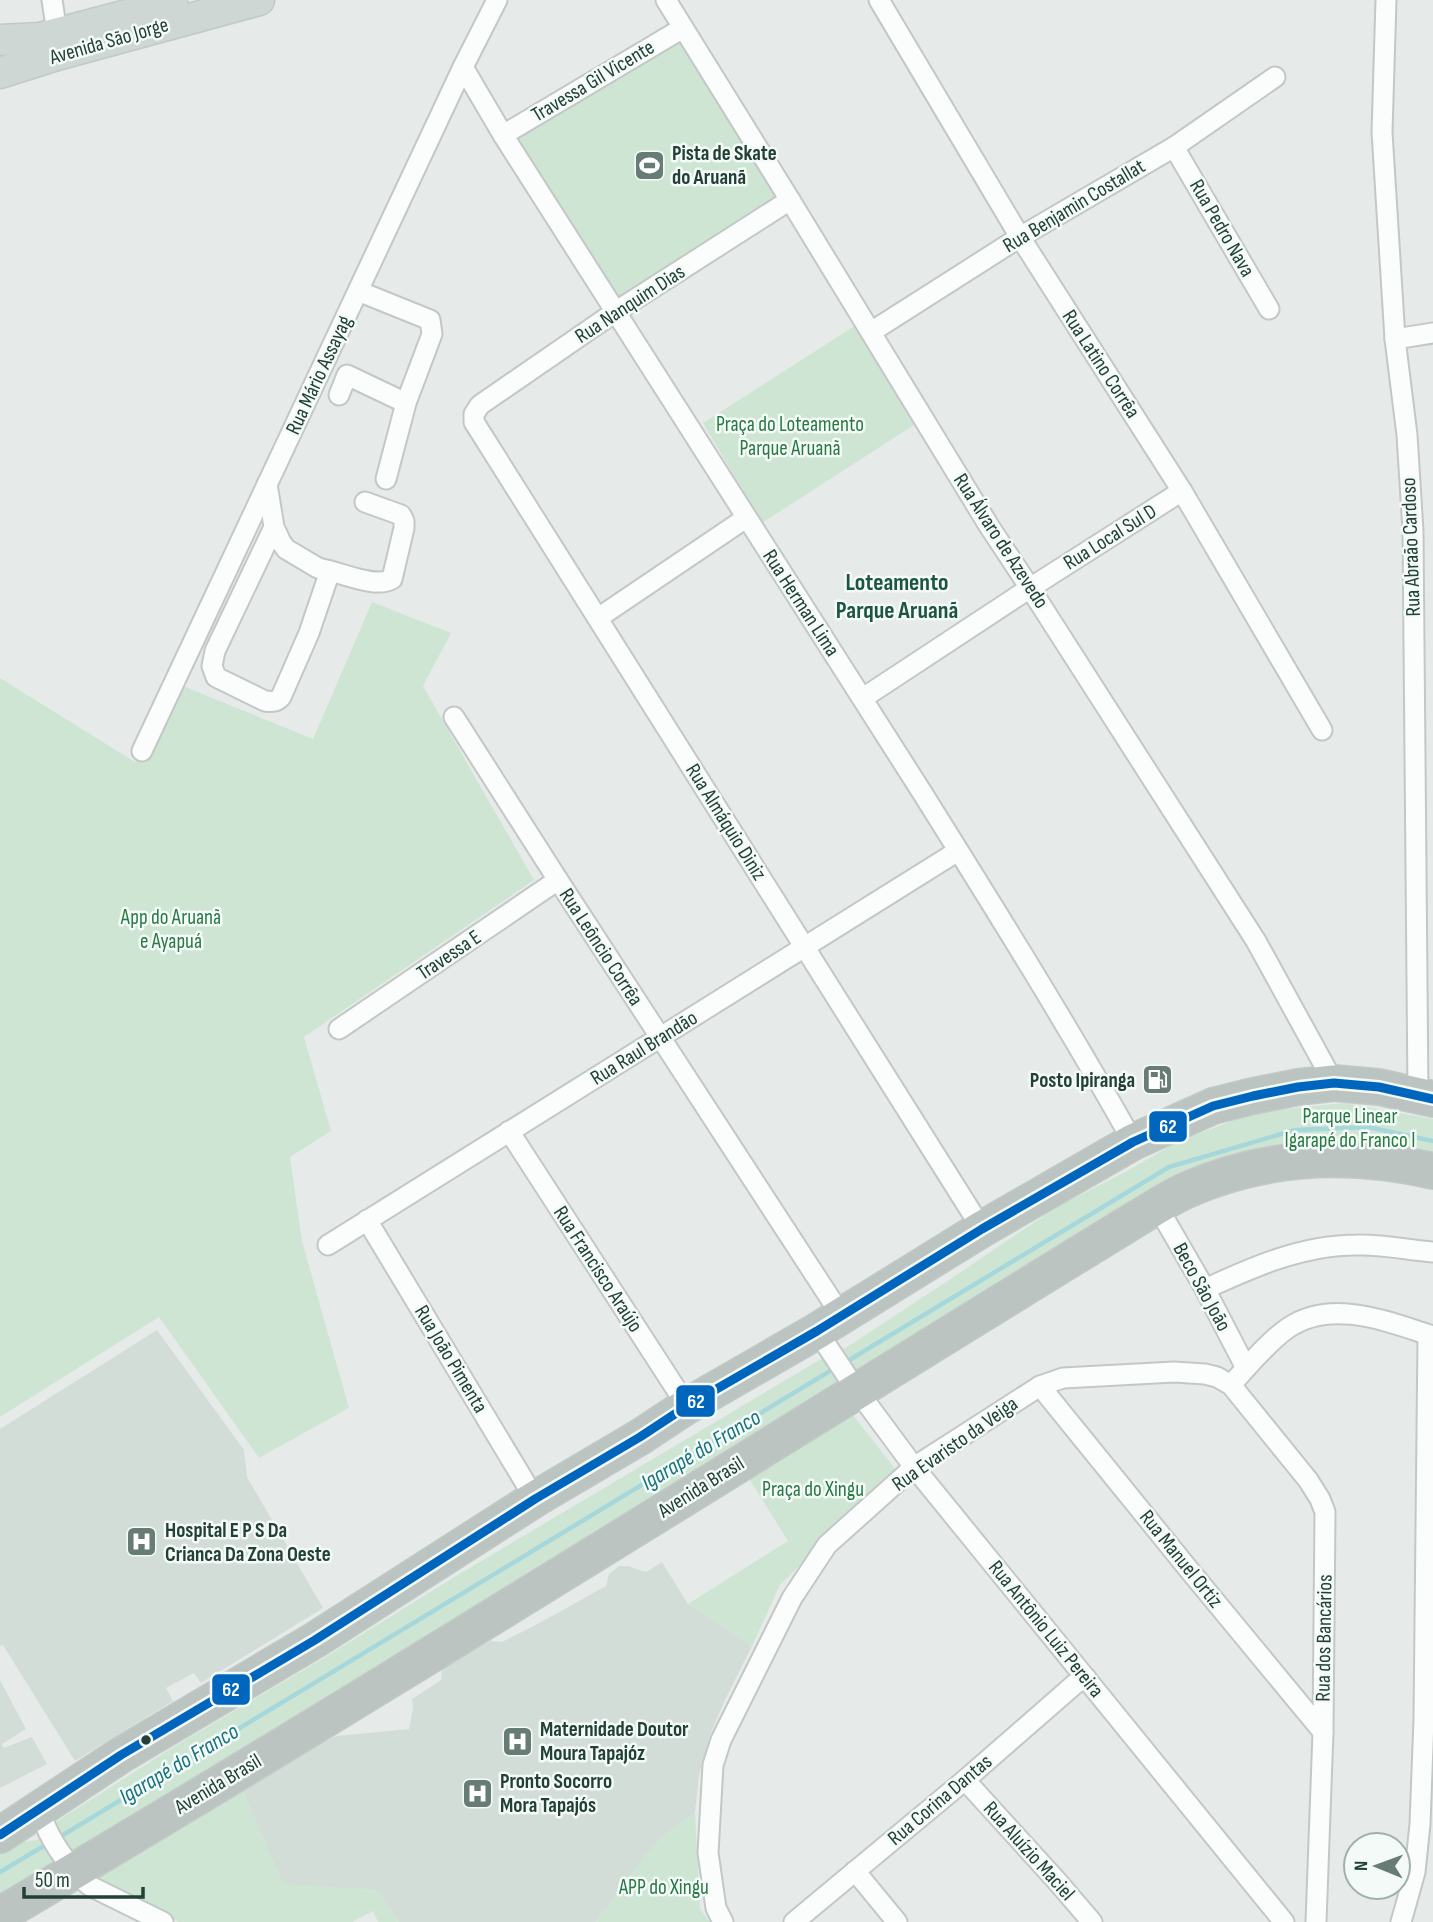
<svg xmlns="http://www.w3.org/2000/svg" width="1433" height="1922" font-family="'Sofia Sans Condensed',sans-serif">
	<rect width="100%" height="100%" fill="#e6ebe9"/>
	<g fill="#d3ddd8">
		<polygon points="157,1330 244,1450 247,1477 323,1608 201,1683 194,1673 166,1688 173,1701 75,1761 3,1645 0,1646 0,1429"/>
		<polygon points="662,1562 688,1604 752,1646 725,1700 710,1735 699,1775 695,1812 664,1836 647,1854 596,1922 399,1922 376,1890 283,1885 242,1789 316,1745 336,1736 409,1729 413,1708 412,1699 441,1680 442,1667 490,1641 502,1642 534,1626 606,1586 609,1574 619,1566 628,1566 646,1572"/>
		<polygon points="0,1680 26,1729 2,1744 4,1748 32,1737 47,1764 0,1788"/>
	</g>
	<g fill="#cfe5d4">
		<polygon points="681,37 780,196 617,304 514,137"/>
		<polygon points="856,325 914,425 762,523 703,423"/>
		<polygon points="372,602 451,633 423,686 534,880 304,1037 331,1131 290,1157 302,1241 349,1408 259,1458 159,1317 0,1417 0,678 135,762 183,686 313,739"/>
		<polygon points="1345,1103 1433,1119 1433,1166 1268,1158 0,1902 0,1853 18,1842 37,1840 54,1823 175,1746 327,1656 456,1576 816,1362 847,1347 949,1280 1057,1207 1127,1171 1179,1141 1235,1120 1274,1110"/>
		<polygon points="849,1410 896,1470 780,1585 752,1646 688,1604 788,1541 748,1477"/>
		<polygon points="242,1789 283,1884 377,1890 399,1922 378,1922 373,1911 352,1922 179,1922 83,1880"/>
		<polygon points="695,1812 700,1909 710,1922 596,1922 647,1854 664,1836"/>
	</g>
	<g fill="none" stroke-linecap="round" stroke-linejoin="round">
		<g stroke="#a5d7db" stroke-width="4.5">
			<polyline points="846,1362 1169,1167 1295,1130 1368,1127 1433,1141"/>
			<polyline points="58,1838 835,1368"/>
			<polyline points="0,1872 47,1844"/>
		</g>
		<defs>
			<g id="street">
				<polyline points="52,0 57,33"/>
				<polyline points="666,0 790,200 989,526 1030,588 1256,941 1334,1083"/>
				<polyline points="879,0 1020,237 1182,491 1322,730"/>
				<polyline points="1386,0 1382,132 1395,339 1407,435 1413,531 1418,1095"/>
				<path d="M 463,67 L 503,135 C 642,356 785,574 923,794 C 995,909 1067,1024 1133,1142"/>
				<polyline points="503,135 683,28"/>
				<polyline points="1174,147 1269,309"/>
				<polyline points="790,200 615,312 480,405 474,414 474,422 982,1229"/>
				<polyline points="358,291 430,320 432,334 406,403 386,479"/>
				<polyline points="871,332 1020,237 1174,147 1275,77"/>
				<polyline points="1395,339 1433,333"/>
				<polyline points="339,395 347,375 406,403"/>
				<path d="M 267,484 L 274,527 L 281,542 L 286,549 L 318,568 L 330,571 L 309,633 L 281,697 C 276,702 272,702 265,701 L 216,677 L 212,666 L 215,651 L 274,527"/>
				<path d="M 330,571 C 347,575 377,588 392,579 L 404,528 L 404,521 L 401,515 L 365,502"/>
				<polyline points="598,618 746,518"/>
				<polyline points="863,698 1030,588 1182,491"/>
				<polyline points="454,717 558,880 841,1315"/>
				<polyline points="142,751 463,67 497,0"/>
				<polyline points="339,1029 558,880"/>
				<polyline points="509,1131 687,1406"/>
				<polyline points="1157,1206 1205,1289 1246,1368"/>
				<polyline points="367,1220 535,1499"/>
				<polyline points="328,1245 958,851"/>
				<path d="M 1205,1289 C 1253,1267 1302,1245 1357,1245 C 1382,1244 1408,1250 1433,1252"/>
				<polyline points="817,1331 851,1382 914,1467 1284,1922"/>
				<path d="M 1231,1385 C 1246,1368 1270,1340 1288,1328 C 1332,1298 1388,1322 1433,1336"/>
				<polyline points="1040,1386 1190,1571 1323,1732"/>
				<polyline points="965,1780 1056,1880 1092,1922"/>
				<path d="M 41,1809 C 43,1832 72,1873 90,1886 L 163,1922"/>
				<polyline points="855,1871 897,1922"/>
				<polyline points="723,1922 716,1908 708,1853 713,1765 721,1740 792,1598 827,1545 914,1467 1040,1386 1063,1378 1174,1372 1205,1374 1217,1377 1231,1385 1308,1480 1320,1499 1325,1512 1323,1732 1316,1922"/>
				<polyline points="794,1922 965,1780 1075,1684 1086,1678"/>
				<polyline points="1401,1922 1415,1872 1420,1824 1424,1719 1428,1335"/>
			</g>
			<g id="primary">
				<polyline points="0,40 40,38 172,3"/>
				<polyline points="0,73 57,55 259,0"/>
			</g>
			<g id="highway">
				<polyline points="0,1835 121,1755 315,1640 535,1499 640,1437 687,1406 817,1331 982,1229 1133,1142 1213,1106 1253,1096 1298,1087 1334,1083 1379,1087 1433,1099"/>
				<path d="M 0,1915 C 382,1689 758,1451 1136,1219 C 1153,1209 1169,1198 1187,1190 C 1266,1155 1350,1152 1433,1171"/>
			</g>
		</defs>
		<use href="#street" stroke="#c3c8c6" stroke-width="23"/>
		<use href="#primary" stroke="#c2cac7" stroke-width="33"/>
		<use href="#highway" stroke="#c2cac7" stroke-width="38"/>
		<use href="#street" stroke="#fbfcfc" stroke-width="19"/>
		<use href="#primary" stroke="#ced7d4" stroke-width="30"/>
		<use href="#highway" stroke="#bbc4c1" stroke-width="35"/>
		<defs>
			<polyline id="bus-1" points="0,1835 121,1755 315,1640 535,1499 640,1437 687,1406 817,1331 982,1229 1133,1142 1213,1106 1253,1096 1298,1087 1334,1083 1379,1087 1433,1099"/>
		</defs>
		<use href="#bus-1" stroke="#f4faf7" stroke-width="14"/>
		<use href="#bus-1" stroke="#0065bd" stroke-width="9"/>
	</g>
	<defs>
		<symbol id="stadium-square" viewBox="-11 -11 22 22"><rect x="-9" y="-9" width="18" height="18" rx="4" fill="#677c75" stroke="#f4faf7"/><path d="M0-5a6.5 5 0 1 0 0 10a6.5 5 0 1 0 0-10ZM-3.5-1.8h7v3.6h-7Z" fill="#fff"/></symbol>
		<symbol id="fuel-square" viewBox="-11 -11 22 22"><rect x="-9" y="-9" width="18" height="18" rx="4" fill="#677c75" stroke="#f4faf7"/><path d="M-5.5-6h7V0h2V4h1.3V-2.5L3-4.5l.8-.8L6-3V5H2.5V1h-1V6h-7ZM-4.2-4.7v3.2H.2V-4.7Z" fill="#fff"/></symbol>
		<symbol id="hospital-square" viewBox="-11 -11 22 22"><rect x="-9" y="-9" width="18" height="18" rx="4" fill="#677c75" stroke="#f4faf7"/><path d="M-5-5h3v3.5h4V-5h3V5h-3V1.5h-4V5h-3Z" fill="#fff"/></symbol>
	</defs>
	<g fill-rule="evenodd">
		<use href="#stadium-square" x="632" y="148" width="35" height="35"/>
		<use href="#fuel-square" x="1140" y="1062" width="35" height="35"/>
		<use href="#hospital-square" x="124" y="1524" width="35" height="35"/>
		<use href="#hospital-square" x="500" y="1724" width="35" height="35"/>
		<use href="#hospital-square" x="460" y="1776" width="35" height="35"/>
	</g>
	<circle fill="#224036" stroke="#f4faf7" stroke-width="2.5" cx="146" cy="1740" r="6"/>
	<g text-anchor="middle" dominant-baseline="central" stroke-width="5" stroke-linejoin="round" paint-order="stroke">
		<g font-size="21" fill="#224036" stroke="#f4faf7">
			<text transform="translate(109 41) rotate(-16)">Avenida São Jorge</text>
			<text transform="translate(593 81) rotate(-31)">Travessa Gil Vicente</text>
			<text transform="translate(1074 206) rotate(-31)">Rua Benjamin Costallat</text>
			<text transform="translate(1222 228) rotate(60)">Rua Pedro Nava</text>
			<text transform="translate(630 304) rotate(-33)">Rua Nanquim Dias</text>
			<text transform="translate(1101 364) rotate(57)">Rua Latino Corrêa</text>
			<text transform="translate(319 375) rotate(-65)">Rua Mário Assayag</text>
			<text transform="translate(1110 537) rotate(-32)">Rua Local Sul D</text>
			<text transform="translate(1001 541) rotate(57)">Rua Álvaro de Azevedo</text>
			<text transform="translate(1411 547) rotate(-92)">Rua Abraão Cardoso</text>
			<text transform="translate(801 603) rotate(57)">Rua Herman Lima</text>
			<text transform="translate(726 822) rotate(58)">Rua Almáquio Diniz</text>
			<text transform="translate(601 947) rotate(57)">Rua Leôncio Corrêa</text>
			<text transform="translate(449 955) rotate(-34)">Travessa E</text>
			<text transform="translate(644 1048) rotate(-32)">Rua Raul Brandão</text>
			<text transform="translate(598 1269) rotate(57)">Rua Francisco Araújo</text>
			<text transform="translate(1202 1287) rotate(61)">Beco São João</text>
			<text transform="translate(451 1359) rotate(59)">Rua João Pimenta</text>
			<text transform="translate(955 1444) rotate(-35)">Rua Evaristo da Veiga</text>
			<text transform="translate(701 1487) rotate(-32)">Avenida Brasil</text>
			<text transform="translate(1181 1559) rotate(51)">Rua Manuel Ortiz</text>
			<text transform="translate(1046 1629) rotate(51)">Rua Antônio Luiz Pereira</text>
			<text transform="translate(1324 1638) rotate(-89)">Rua dos Bancários</text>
			<text transform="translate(218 1784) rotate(-31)">Avenida Brasil</text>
			<text transform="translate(940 1800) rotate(-40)">Rua Corina Dantas</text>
			<text transform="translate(1029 1851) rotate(48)">Rua Aluízio Maciel</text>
		</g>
		<g font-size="21" font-weight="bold" fill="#224036" stroke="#f4faf7" text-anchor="start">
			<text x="672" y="153">Pista de Skate<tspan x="672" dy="24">do Aruanã</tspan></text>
			<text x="1135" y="1080" text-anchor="end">Posto Ipiranga</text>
			<text x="165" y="1530">Hospital E P S Da<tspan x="165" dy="24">Crianca Da Zona Oeste</tspan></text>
			<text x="540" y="1729">Maternidade Doutor<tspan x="540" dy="24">Moura Tapajóz</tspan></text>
			<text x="500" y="1781">Pronto Socorro<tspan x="500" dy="24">Mora Tapajós</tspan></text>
		</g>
		<g font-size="21" fill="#2a7944" stroke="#f4faf7">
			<text x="790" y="424">Praça do Loteamento<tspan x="790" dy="24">Parque Aruanã</tspan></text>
			<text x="171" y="917">App do Aruanã<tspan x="171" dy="24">e Ayapuá</tspan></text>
			<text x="1350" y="1116">Parque Linear<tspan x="1350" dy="24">Igarapé do Franco I</tspan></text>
			<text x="813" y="1489">Praça do Xingu</text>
			<text x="664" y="1887">APP do Xingu</text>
		</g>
		<g font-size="23" font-style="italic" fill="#19747f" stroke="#f4faf7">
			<text transform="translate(701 1450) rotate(-31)">Igarapé do Franco</text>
			<text transform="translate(179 1764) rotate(-31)">Igarapé do Franco</text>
		</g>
		<g font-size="24" font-weight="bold" fill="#1d5443" stroke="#f4faf7">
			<text x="897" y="582">Loteamento<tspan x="897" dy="28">Parque Aruanã</tspan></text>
		</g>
	</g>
	<g stroke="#f4faf7" stroke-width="2.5">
		<rect x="1148" y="1110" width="40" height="33" rx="7" fill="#0065bd"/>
		<rect x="675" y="1384" width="41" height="34" rx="7" fill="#0065bd"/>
		<rect x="211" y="1673" width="40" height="33" rx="7" fill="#0065bd"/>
	</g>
	<g font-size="19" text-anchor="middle" font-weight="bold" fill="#fff">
		<text x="1168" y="1133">62</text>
		<text x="696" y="1408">62</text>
		<text x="231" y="1696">62</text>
	</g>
	<g transform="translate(1377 1866) rotate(271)"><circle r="33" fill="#f4faf7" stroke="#a0b0aa" stroke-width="2"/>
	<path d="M0-5L12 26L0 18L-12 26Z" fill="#677c75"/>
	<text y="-10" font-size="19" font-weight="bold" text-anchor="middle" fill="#224036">N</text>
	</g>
	<path d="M24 1887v10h119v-10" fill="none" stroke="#224036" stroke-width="3.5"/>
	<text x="35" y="1887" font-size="21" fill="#224036" stroke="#f4faf7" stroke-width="5" paint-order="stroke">50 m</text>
</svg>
